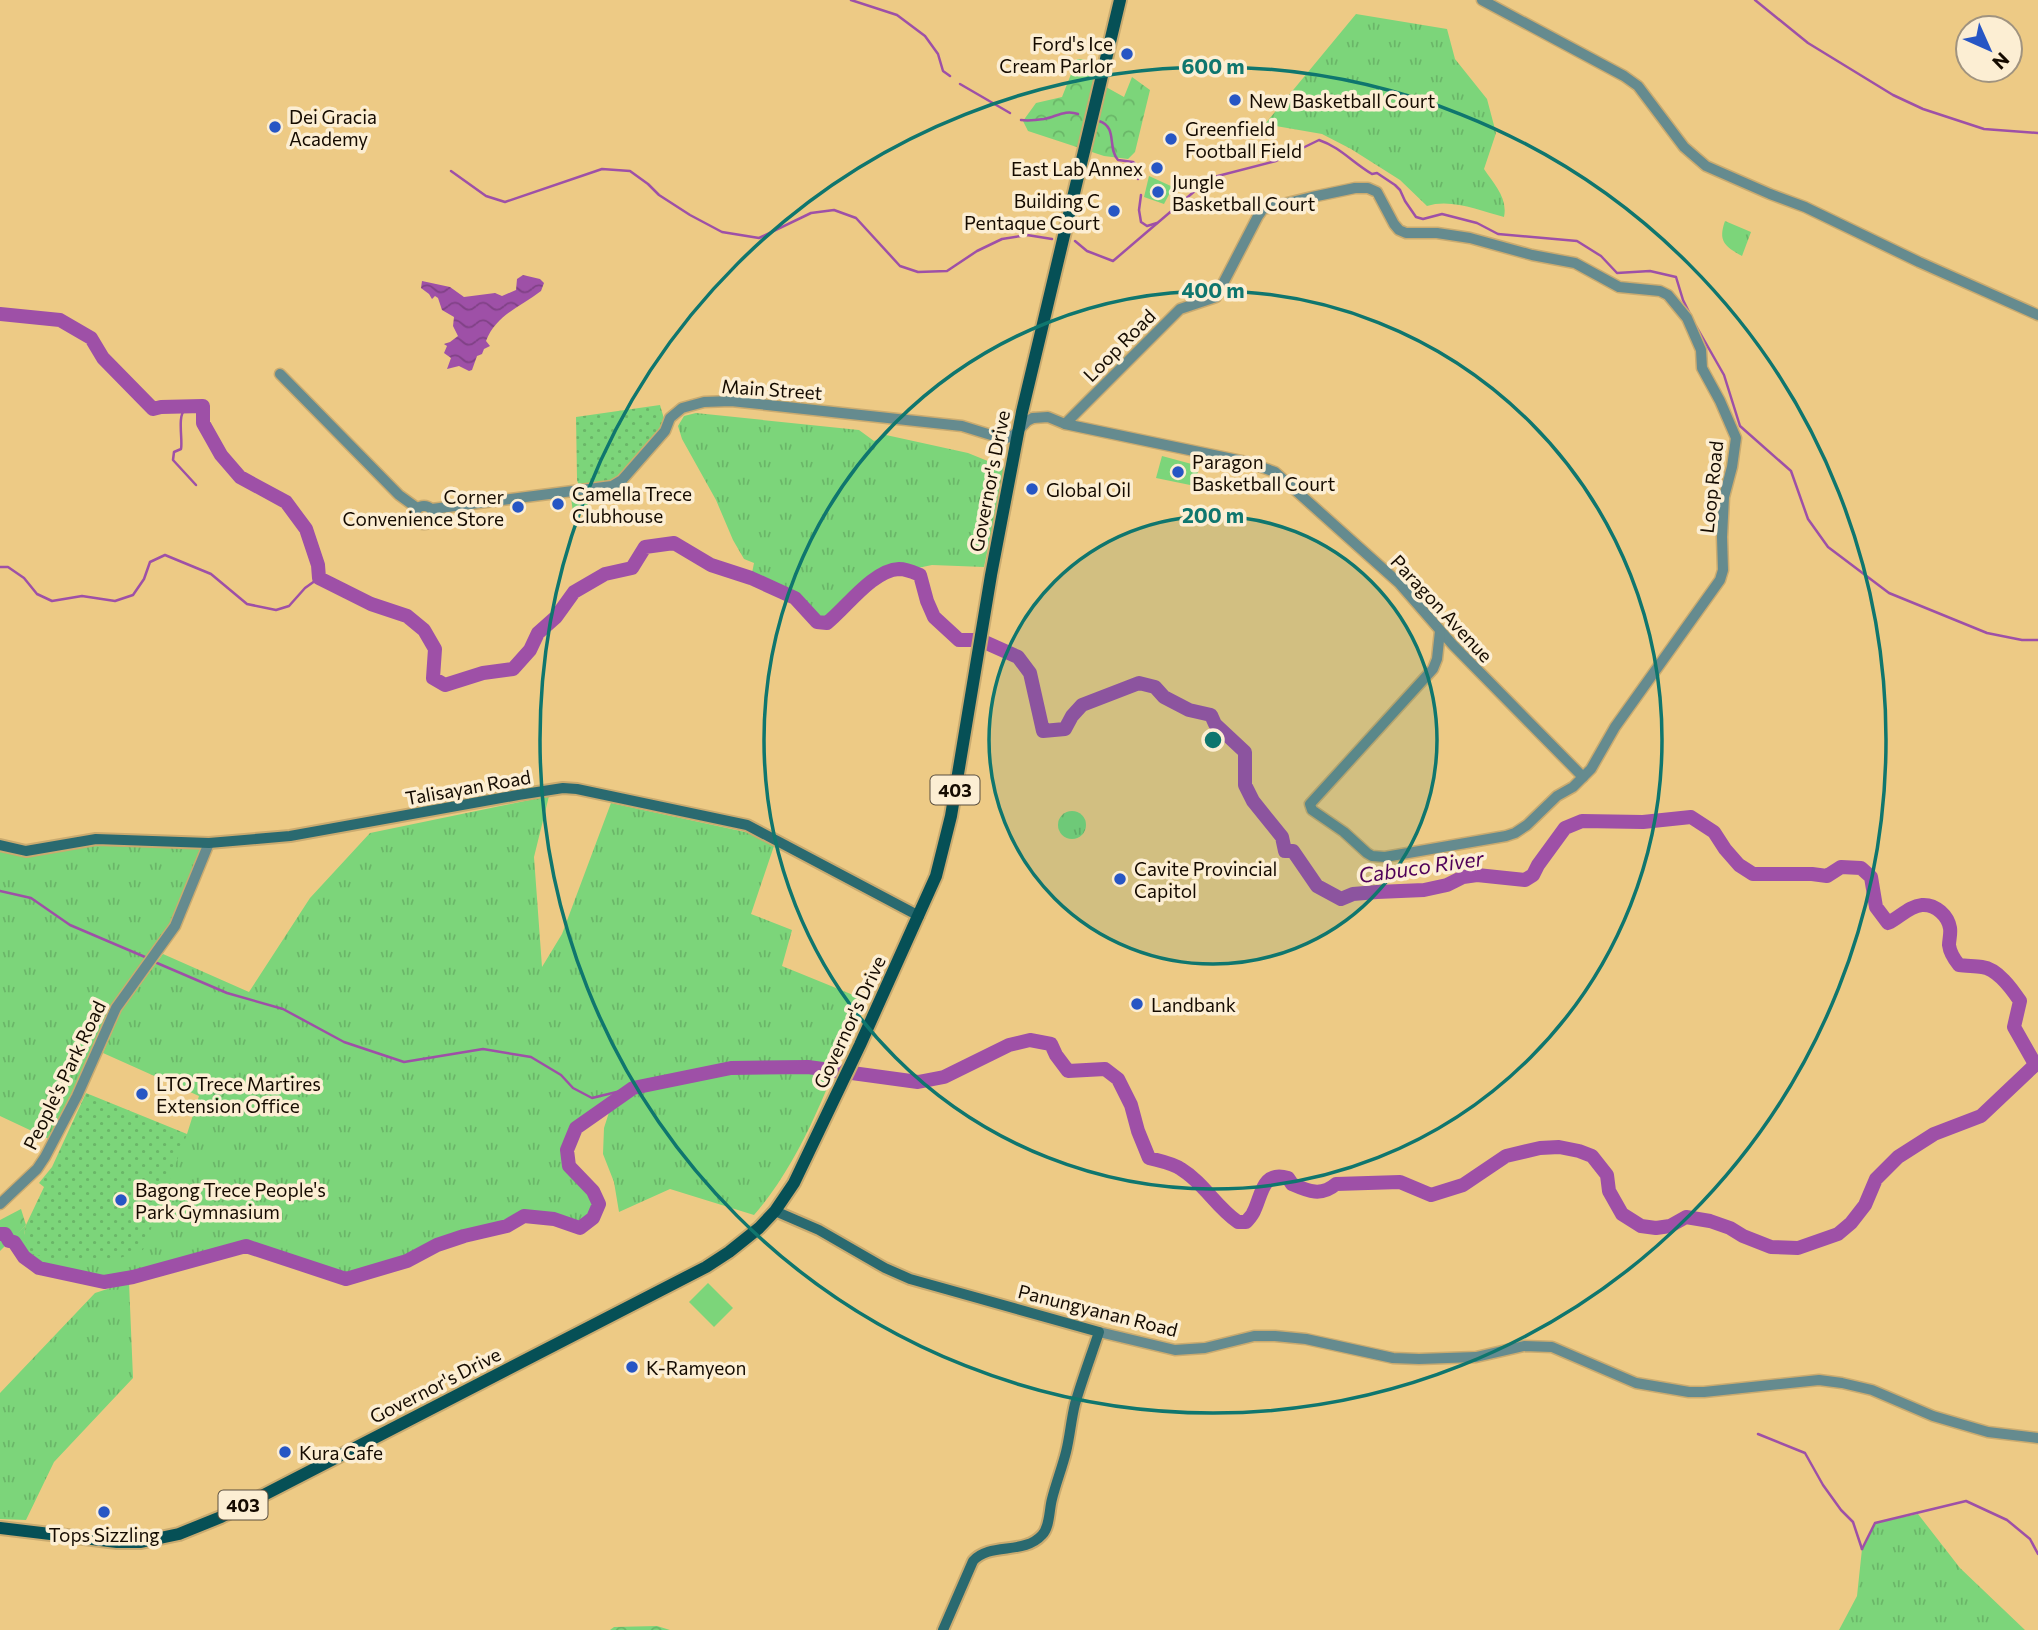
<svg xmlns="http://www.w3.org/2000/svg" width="2038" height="1630" font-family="Commissioner,sans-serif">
	<defs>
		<pattern id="grass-tufts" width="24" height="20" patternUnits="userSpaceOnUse" patternTransform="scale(1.75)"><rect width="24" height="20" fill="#7cd57a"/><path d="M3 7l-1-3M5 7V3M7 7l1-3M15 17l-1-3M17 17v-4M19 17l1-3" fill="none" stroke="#6ab668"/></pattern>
		<pattern id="forest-crowns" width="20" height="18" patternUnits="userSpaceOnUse" patternTransform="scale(1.75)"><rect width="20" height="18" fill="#7cd57a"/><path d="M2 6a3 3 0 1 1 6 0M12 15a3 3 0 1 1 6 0" fill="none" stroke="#6ab668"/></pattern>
		<pattern id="park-dots" width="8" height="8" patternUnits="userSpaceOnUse" patternTransform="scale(1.75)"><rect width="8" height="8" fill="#7cd57a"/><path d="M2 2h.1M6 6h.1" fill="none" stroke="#6ab668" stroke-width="1.8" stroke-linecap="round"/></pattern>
		<pattern id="water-waves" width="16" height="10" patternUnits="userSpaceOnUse" patternTransform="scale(1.75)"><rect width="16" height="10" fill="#9e50a7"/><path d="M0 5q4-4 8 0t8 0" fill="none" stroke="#804186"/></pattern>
	</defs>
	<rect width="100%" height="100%" fill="#edca85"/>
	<g fill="url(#grass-tufts)">
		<path d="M 1356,14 L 1447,29 L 1455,59 L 1487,99 L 1496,133 L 1484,169 C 1494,184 1508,198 1504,217 C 1481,211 1451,198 1427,206 L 1400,180 L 1351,149 L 1322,134 L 1265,124 Z"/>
		<path d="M 1725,221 L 1751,232 L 1742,256 C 1724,246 1718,241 1725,221 Z"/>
		<polygon points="696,413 859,430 874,441 886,435 968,453 1005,468 984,567 932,565 908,570 895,569 872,580 827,623 817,622 795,598 751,578 754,563 744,559 733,540 716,500 682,439 678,426 684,416"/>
		<path d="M 549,796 L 534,857 L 542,967 L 562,934 L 611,803 L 750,833 L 775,843 L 751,914 L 792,930 L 782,966 L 863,999 C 832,1073 807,1154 754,1215 L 670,1189 L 619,1212 L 614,1182 L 603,1154 L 604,1128 L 612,1103 L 576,1128 L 567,1150 L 569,1166 L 593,1191 L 599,1204 L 593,1218 L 580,1228 L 554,1219 L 524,1216 L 507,1226 L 464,1236 L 437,1245 L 407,1261 L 346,1279 L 246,1246 L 133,1277 L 104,1282 L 39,1268 L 24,1257 L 14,1242 L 9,1241 L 26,1225 L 24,1235 L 187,1134 L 199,1096 L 103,1053 L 121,1010 L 163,954 L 249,992 L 310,898 L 370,833 Z"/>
		<circle cx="1072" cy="825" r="14"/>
		<polygon points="87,844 203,847 167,932 115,1002 73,1098 49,1139 0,1116 0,847 22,854 39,855"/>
		<polygon points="129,1282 133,1378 54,1462 26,1520 0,1519 0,1393 95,1293"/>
		<polygon points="1918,1514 1960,1568 2025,1630 1839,1630 1857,1596 1862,1549 1875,1523"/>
	</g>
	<g fill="url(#forest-crowns)">
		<polygon points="1077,59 1096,61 1106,87 1124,97 1132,77 1150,90 1135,152 1128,159 1104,156 1028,131 1023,121 1036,103 1062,97"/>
		<polygon points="21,1209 26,1225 0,1251 0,1220"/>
		<polygon points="657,1626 670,1630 610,1630 614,1627"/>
	</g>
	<g fill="url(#park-dots)">
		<path d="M 660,405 L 665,422 L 616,478 C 610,482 585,490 579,484 C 577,482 577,480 577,478 L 576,417 Z"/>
		<polygon points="86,1093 187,1134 143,1250 120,1258 56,1260 29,1253 24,1235 26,1225 44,1187 39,1183 52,1167"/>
	</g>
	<g fill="#7cd57a">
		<polygon points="1149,176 1173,187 1164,204 1144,197"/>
		<polygon points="1162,456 1199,466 1195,486 1156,478"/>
		<polygon points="586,495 589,511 573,513 571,497"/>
		<polygon points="708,1283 733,1308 714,1327 689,1302"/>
	</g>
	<path fill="url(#water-waves)" d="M 523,275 L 540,279 L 544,283 L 541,291 C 520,307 496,315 486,341 L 490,346 L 484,349 L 482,354 L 477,356 L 472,370 L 469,371 L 459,366 L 447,369 L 451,358 L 444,353 L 447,346 L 444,344 L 450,342 L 458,336 L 453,326 L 454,317 L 442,310 L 438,298 L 435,296 L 432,299 L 429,294 L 421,288 L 422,281 L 450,287 L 464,297 L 495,293 L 502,296 L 516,290 L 517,279 Z"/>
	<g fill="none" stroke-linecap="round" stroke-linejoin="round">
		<g stroke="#9e50a7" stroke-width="2.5">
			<polyline points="851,0 897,15 925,36 938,54 943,71 950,76"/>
			<polyline points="1755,0 1808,43 1893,95 1923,109 1984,129 2038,133"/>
			<polyline points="960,84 1010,113"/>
			<path d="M 1021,120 C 1028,121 1037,120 1044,119 C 1056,117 1065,109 1078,114"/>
			<path d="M 1099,121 C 1118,127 1107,148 1118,160 L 1133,162 L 1135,164 L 1134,171 L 1138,179"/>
			<polyline points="451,171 486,196 505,202 602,169 630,171 648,184 659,195 690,215 722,232 759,238 811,213 834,210 856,218 900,266 918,272 947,271 977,251 1002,239 1027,235 1052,239"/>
			<polyline points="1141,195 1139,210 1141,222 1147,226 1157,223"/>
			<path d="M 1075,241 L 1087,251 L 1113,261 L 1210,178 L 1276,161 L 1319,140 C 1340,147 1353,163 1372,174 L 1377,173 L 1395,185 L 1400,190 L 1405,201 L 1416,217 L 1423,219 L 1442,214 L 1477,223 L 1498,234 L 1577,241 L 1601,256 L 1617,273 L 1650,271 L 1676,277 L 1683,300 L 1690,314"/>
			<polyline points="1696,326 1724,375 1740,426 1791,471 1808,519 1828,547 1889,593 1987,633 2022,640 2038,640"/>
			<path d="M 196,485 L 173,460 L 174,452 L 181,449 C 183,441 177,415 185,410 C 188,407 192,408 196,407"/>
			<polyline points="0,567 8,567 24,578 37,594 52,601 82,596 115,601 133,595 144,579 150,562 165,555 211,574 247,604 276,610 289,606 305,588 319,578"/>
			<polyline points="0,891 31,898 70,925 145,957"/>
			<polyline points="157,963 227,993 283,1009 344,1042 404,1062 483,1049 531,1057 561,1075 573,1088 592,1098 633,1088"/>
			<polyline points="1758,1434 1805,1453 1823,1485 1841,1510 1853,1522 1862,1549"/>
			<polyline points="1862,1549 1875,1523 1966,1501 2007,1520 2030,1539 2038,1554"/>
		</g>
		<g stroke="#9e50a7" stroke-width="14">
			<path d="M 0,314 L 60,320 L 91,338 L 103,358 L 153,409 L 161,407 L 203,406 L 203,423 L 221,455 L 240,477 L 286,502 L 306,529 L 318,565 L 319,578 L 371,604 L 407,616 L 424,630 L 435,649 L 433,678 L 445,685 L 483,673 L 513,669 L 530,650 L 538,633 L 556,617 L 574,592 L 605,574 L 632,568 L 645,547 L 674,543 L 711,565 L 751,578 L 795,598 L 817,622 L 827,623 C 846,608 873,570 899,569 C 907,569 913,572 920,575 L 927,601 L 934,617 L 959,640 L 980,640 L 1018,657 L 1030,673 L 1043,731 L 1065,729 L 1072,716 L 1082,705 L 1139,683 L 1155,687 L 1164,697 L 1189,710 L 1211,715 L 1215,724 L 1245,752 L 1245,785 L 1253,801 L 1282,837 L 1285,851 L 1293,851 L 1317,886 L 1341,899 L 1353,894 L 1377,892 L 1424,890 L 1447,885 L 1463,877 L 1477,875 L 1525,880 L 1533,875 L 1538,865 L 1565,828 L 1582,821 L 1643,822 L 1691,817 L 1714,832 L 1725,849 L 1739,865 L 1753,874 L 1812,874 L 1827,876 L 1841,867 L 1861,868 L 1871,877 L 1876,907 L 1888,923 C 1899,918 1909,906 1922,905 C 1936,904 1948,916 1950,928 C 1951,934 1949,940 1949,945 C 1950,953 1954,959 1959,965 C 1967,966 1975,966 1982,967 C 1998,969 2012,989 2020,1001 L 2014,1027 L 2035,1064"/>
			<path d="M 0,1234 L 5,1234 L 9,1241 L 14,1242 L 24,1257 L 39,1268 L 104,1282 L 133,1277 L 246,1246 L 346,1279 L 407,1261 L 437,1245 L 464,1236 L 507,1226 L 524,1216 L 554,1219 L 580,1228 L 593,1218 L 599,1204 L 593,1191 L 569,1166 L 567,1150 L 576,1128 L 633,1088 L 731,1068 L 808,1067 L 918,1082 L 944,1077 L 1009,1045 L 1030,1040 L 1051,1044 L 1056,1055 L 1068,1071 L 1105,1069 L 1118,1079 L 1131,1105 L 1138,1131 L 1149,1158 C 1160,1161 1172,1163 1181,1169 C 1204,1183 1216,1207 1238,1222 L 1246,1222 C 1247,1221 1253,1214 1253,1213 C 1262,1197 1261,1170 1288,1178 L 1292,1184 C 1308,1191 1321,1197 1336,1184 L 1400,1182 L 1431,1195 L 1463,1185 L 1506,1156 L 1540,1148 L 1559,1147 L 1579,1151 L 1592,1156 L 1607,1175 L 1609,1191 L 1622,1214 L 1641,1226 L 1656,1228 L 1670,1226 L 1686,1217 L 1710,1221 L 1730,1228 L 1743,1236 L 1771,1247 L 1798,1248 L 1838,1234 L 1851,1223 L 1865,1205 L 1876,1179 L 1898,1157 L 1934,1134 L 1981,1116 L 2038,1062"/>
		</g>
		<defs>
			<g id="tertiary">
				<polyline points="1482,0 1624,76 1638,86 1684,147 1706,166 1770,194 1805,207 1919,262 2038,315"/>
				<polyline points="280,374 399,495 417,508"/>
				<polyline points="1033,418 1048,417 1065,424 1247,462 1275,472 1399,583 1453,645 1583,777"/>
				<polyline points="1065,424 1180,309 1216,297 1258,216 1263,209 1312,197 1355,188 1368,188 1377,192 1394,224 1399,230 1406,233 1437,233 1470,238 1532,255 1575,263 1619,287 1660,291 1668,295 1687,318 1701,350 1702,368 1720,401 1736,438 1732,467 1724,497 1722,537 1723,570 1720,580 1615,727 1591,769 1573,787 1557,796 1527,825 1515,833 1506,836 1385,857 1372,856 1367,853 1344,832 1312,810 1310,804 1433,669 1437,659 1440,631"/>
				<circle cx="424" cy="515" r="9"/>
				<polyline points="432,509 612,486 622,480 665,431 670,418 682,408 704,402 731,401 962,426 1004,439 1014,435 1027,421 1033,418"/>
				<polyline points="0,1204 37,1169 45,1157 77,1096 116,1008 175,926 209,843"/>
				<polyline points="1099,1332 1175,1350 1205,1348 1254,1336 1275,1336 1306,1339 1393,1358 1419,1359 1476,1357 1524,1346 1552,1347 1636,1383 1689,1392 1704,1392 1819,1380 1842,1383 1872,1390 1933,1416 1988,1432 2038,1438"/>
			</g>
			<g id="secondary">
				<polyline points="0,845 26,851 96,839 209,843 290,836 518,795 563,788 577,789 747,825 919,916"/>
				<path d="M 775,1211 L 819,1230 L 885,1268 L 910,1279 L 1099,1332 C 1091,1356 1082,1380 1075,1404 C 1071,1420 1070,1436 1066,1452 C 1062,1468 1056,1483 1052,1499 C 1049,1510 1050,1527 1042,1535 C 1024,1555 990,1542 973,1561 L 943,1630"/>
			</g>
			<polyline id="primary" points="0,1528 117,1542 141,1542 179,1534 221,1517 706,1267 729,1252 759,1228 775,1211 794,1183 860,1045 936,876 951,816 991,575 1022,412 1120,0"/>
		</defs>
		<use href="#tertiary" stroke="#caab70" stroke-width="13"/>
		<use href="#secondary" stroke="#caab70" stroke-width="14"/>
		<use href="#primary" stroke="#caab70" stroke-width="16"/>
		<use href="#tertiary" stroke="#658b8f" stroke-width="10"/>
		<use href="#secondary" stroke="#2a6a70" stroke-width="10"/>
		<use href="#primary" stroke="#065056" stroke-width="12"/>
	</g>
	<circle cx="1213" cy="740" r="224" fill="#0f766e" fill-opacity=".12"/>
	<g fill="none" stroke="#0f766e" stroke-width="3.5">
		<circle cx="1213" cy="740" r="224"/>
		<circle cx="1213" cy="740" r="449"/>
		<circle cx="1213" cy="740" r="673"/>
	</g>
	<g fill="#2756c4" stroke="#fceed3" stroke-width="2.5">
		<circle cx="1127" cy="54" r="7"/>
		<circle cx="1235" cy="100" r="7"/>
		<circle cx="275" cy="127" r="7"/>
		<circle cx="1171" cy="139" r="7"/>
		<circle cx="1157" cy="168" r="7"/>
		<circle cx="1158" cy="192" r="7"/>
		<circle cx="1114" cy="211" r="7"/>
		<circle cx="1178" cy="472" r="7"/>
		<circle cx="1032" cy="489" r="7"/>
		<circle cx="558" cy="504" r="7"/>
		<circle cx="518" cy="507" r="7"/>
		<circle cx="1120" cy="879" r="7"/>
		<circle cx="1137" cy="1004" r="7"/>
		<circle cx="142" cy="1094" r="7"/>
		<circle cx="121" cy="1200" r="7"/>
		<circle cx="632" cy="1367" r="7"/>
		<circle cx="285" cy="1452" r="7"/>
		<circle cx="104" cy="1512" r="7"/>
	</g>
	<g text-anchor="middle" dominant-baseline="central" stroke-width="7" stroke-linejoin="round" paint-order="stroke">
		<g fill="#fceed3" stroke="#5a4f3f" stroke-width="2">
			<rect x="930.5" y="775.5" width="49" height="29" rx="5"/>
			<rect x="218.5" y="1490.5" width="49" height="29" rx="5"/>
		</g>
		<g font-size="18" font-weight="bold" fill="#150b00">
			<text x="955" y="790">403</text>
			<text x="243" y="1505">403</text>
		</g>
		<g font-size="19" fill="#150b00" stroke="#fceed3" text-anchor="start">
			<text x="1113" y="43" text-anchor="end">Ford's Ice<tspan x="1113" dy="22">Cream Parlor</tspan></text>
			<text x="1249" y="100">New Basketball Court</text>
			<text x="289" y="116">Dei Gracia<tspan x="289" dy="22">Academy</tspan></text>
			<text x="1185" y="128">Greenfield<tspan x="1185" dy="22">Football Field</tspan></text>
			<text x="1143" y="168" text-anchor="end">East Lab Annex</text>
			<text x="1172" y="181">Jungle<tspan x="1172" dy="22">Basketball Court</tspan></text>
			<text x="1100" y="200" text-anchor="end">Building C<tspan x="1100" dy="22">Pentaque Court</tspan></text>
			<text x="1192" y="461">Paragon<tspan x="1192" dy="22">Basketball Court</tspan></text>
			<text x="1046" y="489">Global Oil</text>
			<text x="572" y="493">Camella Trece<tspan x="572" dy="22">Clubhouse</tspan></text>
			<text x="504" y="496" text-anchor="end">Corner<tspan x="504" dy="22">Convenience Store</tspan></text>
			<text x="1134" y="868">Cavite Provincial<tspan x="1134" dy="22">Capitol</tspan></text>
			<text x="1151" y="1004">Landbank</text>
			<text x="156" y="1083">LTO Trece Martires<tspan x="156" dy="22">Extension Office</tspan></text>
			<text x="135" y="1189">Bagong Trece People's<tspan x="135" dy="22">Park Gymnasium</tspan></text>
			<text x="646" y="1367">K-Ramyeon</text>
			<text x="299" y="1452">Kura Cafe</text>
			<text x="104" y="1534" text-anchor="middle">Tops Sizzling</text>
		</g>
		<g font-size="19" fill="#150b00" stroke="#fceed3">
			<text transform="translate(1119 345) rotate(-45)">Loop Road</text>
			<text transform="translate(772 389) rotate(4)">Main Street</text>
			<text transform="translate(989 481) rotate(-79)">Governor's Drive</text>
			<text transform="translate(1711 487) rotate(-84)">Loop Road</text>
			<text transform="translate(1442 608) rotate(47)">Paragon Avenue</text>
			<text transform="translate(468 787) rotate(-10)">Talisayan Road</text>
			<text transform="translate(849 1022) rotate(-65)">Governor's Drive</text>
			<text transform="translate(64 1075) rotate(-64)">People's Park Road</text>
			<text transform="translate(1098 1310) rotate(14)">Panungyanan Road</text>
			<text transform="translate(435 1385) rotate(-27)">Governor's Drive</text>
		</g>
		<g font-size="21" font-style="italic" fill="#4f0058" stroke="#fceed3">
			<text transform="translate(1421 866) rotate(-8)">Cabuco River</text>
		</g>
	</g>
	<circle cx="1213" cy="740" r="10" fill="#0f766e" stroke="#fceed3" stroke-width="3.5"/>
	<g font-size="21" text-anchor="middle" font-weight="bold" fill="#0f766e" stroke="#fceed3" stroke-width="7" stroke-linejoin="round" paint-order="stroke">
		<text x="1213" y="74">600 m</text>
		<text x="1213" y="298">400 m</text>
		<text x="1213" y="523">200 m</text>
	</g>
	<g transform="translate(1989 49) rotate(135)"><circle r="33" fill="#fceed3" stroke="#a0937f" stroke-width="2"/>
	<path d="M0-5L12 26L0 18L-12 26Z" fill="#2756c4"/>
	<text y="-10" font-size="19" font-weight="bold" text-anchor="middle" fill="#150b00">N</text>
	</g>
</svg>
